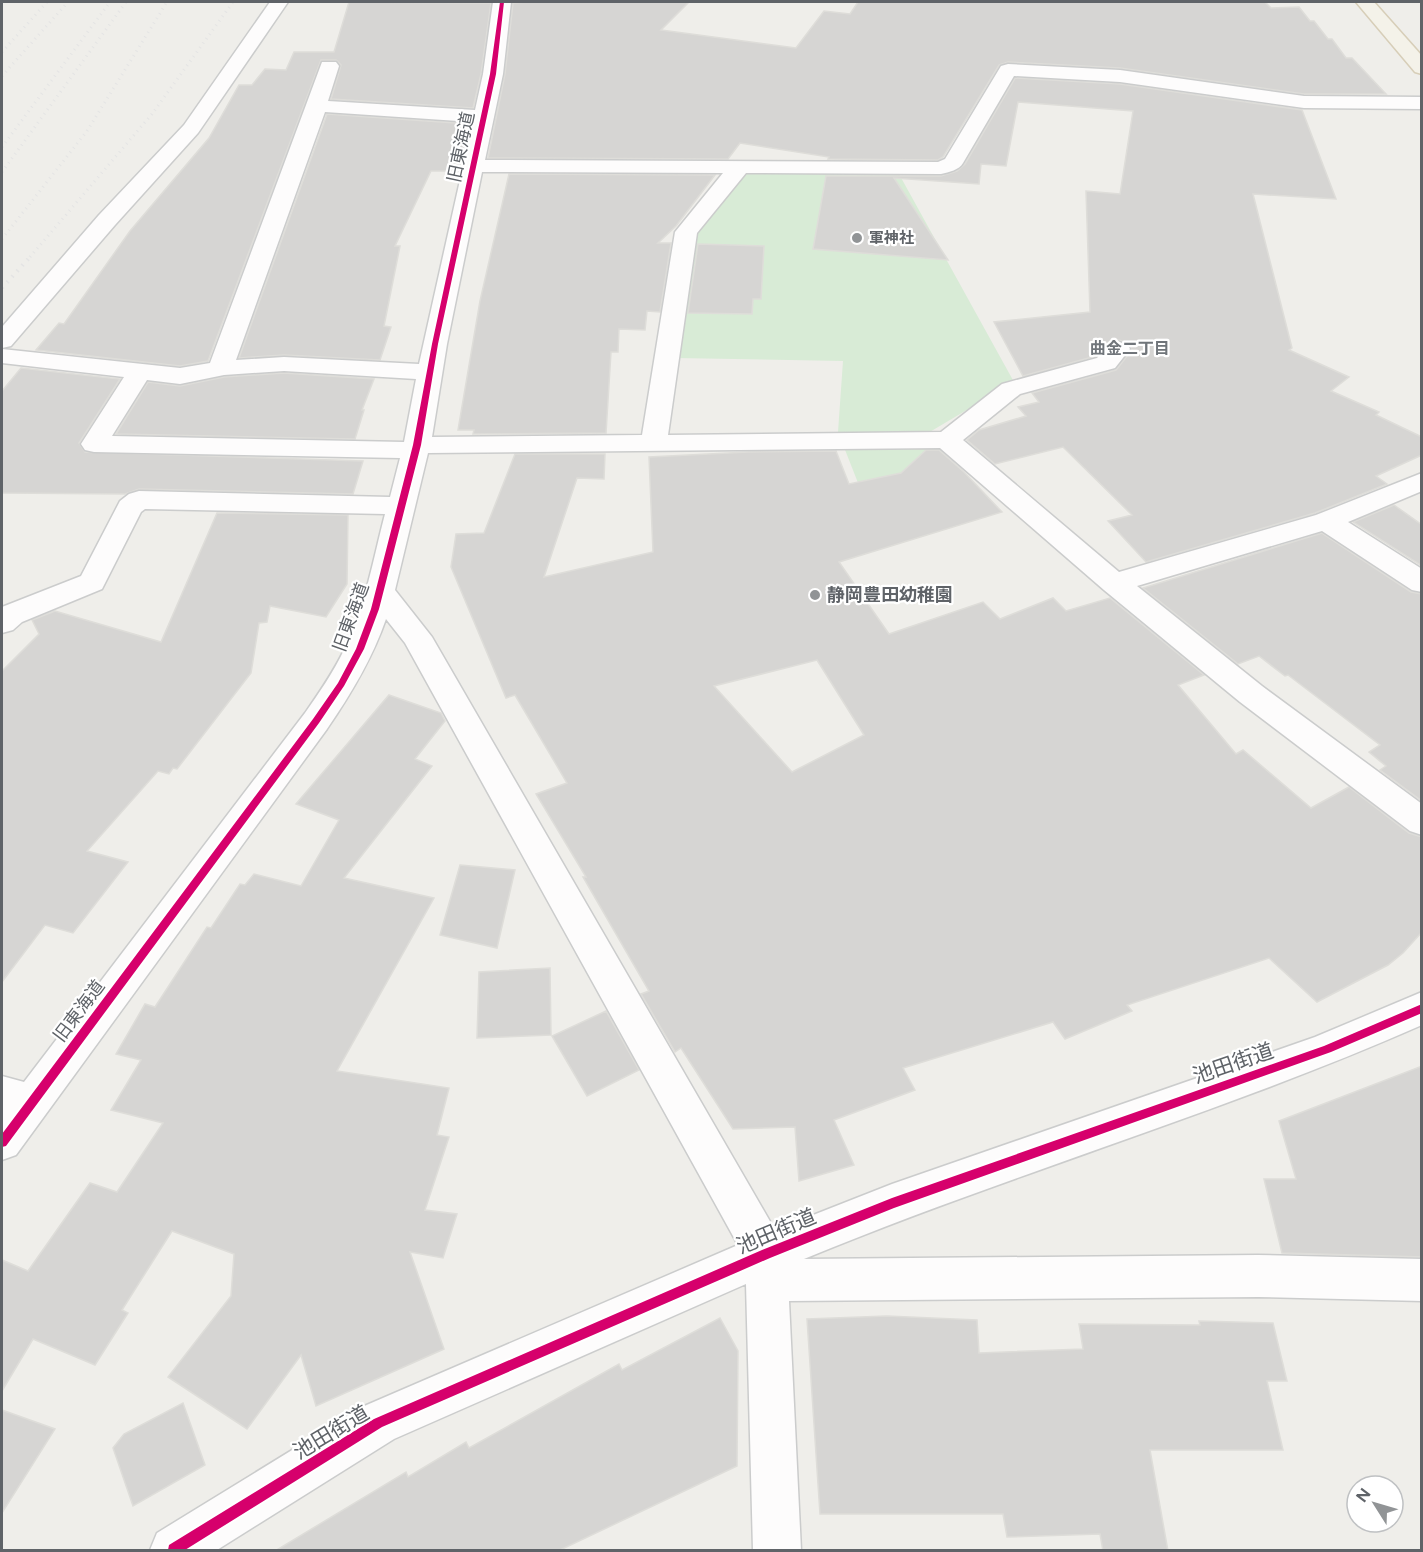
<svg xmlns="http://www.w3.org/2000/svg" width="1423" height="1552" font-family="Figtree,'Noto Sans JP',sans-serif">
	<rect width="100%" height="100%" fill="#efeeea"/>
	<polygon fill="#d8ebd6" points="747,174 899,174 1014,382 928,433 951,464 862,493 838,432 843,361 675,358 690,233"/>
	<g fill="#d6d5d3" stroke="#deddd9" stroke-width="1.5" fill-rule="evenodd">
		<polygon points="349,2 491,3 481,74 473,108 331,99 341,65 336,60 321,60 208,361 180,366 36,350 59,323 64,324 130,231 209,138 239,85 252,85 265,69 286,70 294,52 334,52"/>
		<polygon points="526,2 689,2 661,30 796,48 824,11 850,14 858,2 1265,2 1271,8 1299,7 1310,21 1314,21 1328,39 1332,39 1346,58 1352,58 1386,94 1304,94 1120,68 1008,62 999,65 943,157 938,160 828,159 829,157 740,143 728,159 488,158 505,74 513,3"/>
		<polygon points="1015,78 1120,84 1302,110 1336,199 1253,194 1292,348 1289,350 1349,377 1331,391 1379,412 1376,415 1422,437 1422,455 1376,476 1387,484 1315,513 1146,562 1108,521 1132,515 1063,447 995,464 967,440 979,430 1026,416 1018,407 1039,402 1032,393 1116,370 1132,350 1127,342 1118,340 1109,342 1096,356 1023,376 994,322 1090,312 1086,191 1120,194 1133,111 1018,102 1006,166 981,164 979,184 894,178 948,260 813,249 826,176 941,176 957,171 965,164"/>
		<polygon points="327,114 470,124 460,171 431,171 395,246 400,246 384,326 391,327 380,360 284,355 239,358"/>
		<polygon points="509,174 715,175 676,226 658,243 671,243 660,312 647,311 645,330 619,329 618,352 611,352 606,433 473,434 474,430 458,430 480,301"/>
		<polygon points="698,244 764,246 761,299 753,299 752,314 688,313"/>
		<polygon points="21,368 120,379 79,443 85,452 363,461 353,494 139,489 125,494 2,493 2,391"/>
		<polygon points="284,373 374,379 362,410 364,410 355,439 116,434 148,382 180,386 224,377"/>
		<path d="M 926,450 L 939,450 L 964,472 L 1002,512 L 839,562 L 889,634 L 983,602 L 1000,619 L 1053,598 L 1066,611 L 1110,598 L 1204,675 L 1178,685 L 1236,754 L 1243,750 L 1311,808 L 1349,787 L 1409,833 L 1422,837 L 1422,932 L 1403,953 L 1388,965 L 1317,1002 L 1269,958 L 1127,1005 L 1132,1011 L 1065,1039 L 1053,1022 L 903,1068 L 915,1090 L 834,1120 L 854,1165 L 799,1181 L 795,1127 L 733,1129 L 681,1048 L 675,1052 L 641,994 L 649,991 L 583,877 L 586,877 L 536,794 L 567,783 L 515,695 L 506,698 L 451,567 L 456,534 L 484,533 L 515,454 L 605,454 L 604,479 L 577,478 L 544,577 L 653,552 L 649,457 L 748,452 L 836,451 L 849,484 L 901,473 ZM 817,660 L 864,735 L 792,772 L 714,686 Z"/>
		<polygon points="1394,505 1422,525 1422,566 1353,522"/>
		<polygon points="217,513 348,515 347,584 326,617 270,606 267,622 259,623 251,673 177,769 173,768 169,774 158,771 87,851 128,862 73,933 45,925 2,982 2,671 39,634 32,620 55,611 161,642"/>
		<polygon points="1322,533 1411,592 1422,594 1422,801 1380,770 1386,766 1369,752 1380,745 1288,675 1285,676 1259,656 1238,664 1143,588"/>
		<polygon points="389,695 441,713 445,721 415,759 432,766 344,878 434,898 337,1071 449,1088 437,1135 449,1137 425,1210 457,1214 443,1258 410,1252 444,1349 316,1406 301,1355 247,1429 168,1377 231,1296 234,1254 172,1231 122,1310 128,1313 95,1365 33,1339 2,1391 2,1260 28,1271 90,1183 117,1192 163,1123 111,1110 141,1060 116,1054 145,1004 155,1007 207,927 211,928 240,884 245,885 254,874 301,886 339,820 296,804"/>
		<polygon points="460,865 515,870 497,948 440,935"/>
		<polygon points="550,968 551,1035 477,1038 479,972"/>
		<polygon points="606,1011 639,1070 587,1096 552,1036"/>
		<polygon points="1422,1066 1422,1257 1282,1253 1264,1179 1296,1179 1279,1121"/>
		<polygon points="887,1316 977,1320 979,1353 1083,1349 1079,1324 1200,1325 1199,1321 1273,1323 1287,1381 1267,1381 1283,1450 1150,1450 1168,1551 1103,1551 1100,1534 1007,1537 1003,1514 820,1514 807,1319"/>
		<polygon points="720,1318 738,1351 737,1466 558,1551 275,1551 406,1472 408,1477 466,1442 469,1448 619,1364 622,1370"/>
		<polygon points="183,1403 205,1465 133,1506 113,1448 124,1434"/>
		<polygon points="2,1410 55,1429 2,1513"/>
	</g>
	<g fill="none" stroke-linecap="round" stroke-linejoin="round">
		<defs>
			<g id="minor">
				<polygon points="270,2 288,2 198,133 115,225 11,346 2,348 2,327 99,215 184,125"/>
				<path d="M 493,2 L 511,2 L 503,74 L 485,160 L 938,162 L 945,159 L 1001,66 L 1008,64 L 1120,70 L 1304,96 L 1422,97 L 1422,109 L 1304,108 L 1120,82 L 1014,76 L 963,163 C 959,170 949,172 941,174 L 746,173 L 697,233 L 668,435 L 941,432 L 1002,384 L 1097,358 L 1109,344 L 1118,342 L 1127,344 L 1130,349 L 1115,368 L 1020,394 L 963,440 L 1119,572 L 1316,515 L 1422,473 L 1422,491 L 1348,522 L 1422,569 L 1422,592 L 1412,590 L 1322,531 L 1137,586 L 1262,686 L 1422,804 L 1422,835 L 1410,831 L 1240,702 L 1104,590 L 940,448 L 428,453 L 395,590 L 432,637 L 775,1230 L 892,1184 L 1315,1037 L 1422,992 L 1422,1025 C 1220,1114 1007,1175 804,1259 L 1258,1255 L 1422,1259 L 1422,1301 L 1258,1297 L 789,1301 L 801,1550 L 753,1550 L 746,1284 L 394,1439 L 217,1550 L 150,1550 L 157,1533 L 362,1407 L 738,1245 L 405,643 L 386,619 C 372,659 351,694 327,729 L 16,1155 L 2,1160 L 2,1076 L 24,1082 L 305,713 C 319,693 333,673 344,650 C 365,608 373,560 385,514 L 145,509 L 141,512 L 102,589 L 22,622 L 13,630 L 2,633 L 2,607 L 81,576 L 120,501 L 129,494 L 139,491 L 390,497 L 400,458 L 94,452 L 85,450 L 81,444 L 124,377 L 2,363 L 2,349 L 180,368 L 210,363 L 322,62 L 336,62 L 339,66 L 328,101 L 475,110 L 483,74 ZM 325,112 L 473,122 L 419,364 L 284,357 L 236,360 ZM 482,172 L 723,173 L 675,232 L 642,435 L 432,437 L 447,344 ZM 284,371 L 416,379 L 404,442 L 112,436 L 147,380 L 180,384 L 224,375 Z"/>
			</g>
			<polygon id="major" points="1356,2 1374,2 1422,56 1422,74 1415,72"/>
		</defs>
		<use href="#minor" stroke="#cbcccc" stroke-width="3"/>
		<use href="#major" stroke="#d7ceb8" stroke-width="3"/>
		<use href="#minor" fill="#fdfcfc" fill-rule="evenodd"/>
		<use href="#major" fill="#f4f2e9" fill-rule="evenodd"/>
		<g stroke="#e4e4e4" stroke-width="3" stroke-dasharray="1 4.5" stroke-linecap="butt">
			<polyline points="2,52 47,2"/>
			<polyline points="2,76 68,2"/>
			<polyline points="2,147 110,2"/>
			<polyline points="2,172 126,2"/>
			<polyline points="2,239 87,131 167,2"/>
			<polyline points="30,257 152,114 233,2"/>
		</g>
		<polyline stroke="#e4e4e4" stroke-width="4" stroke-dasharray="1.5 6" stroke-linecap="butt" points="2,288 31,256"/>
		<defs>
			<g id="cycleway">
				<polygon points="500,2 504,2 496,74 438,344 421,445 379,609 364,649 344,686 319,723 6,1146 2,1147 2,1134 313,719 338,683 356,649 371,609 413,445 432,344 490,74"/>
				<polygon points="1422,1004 1422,1013 1331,1052 894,1208 770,1258 382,1427 185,1550 168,1550 169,1545 374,1419 762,1250 892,1198 1324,1046"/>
			</g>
		</defs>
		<use href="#cycleway" stroke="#fff" stroke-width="4"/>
		<use href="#cycleway" fill="#d6006c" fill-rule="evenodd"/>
	</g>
	<g fill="#919496" stroke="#fff" stroke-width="2">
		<circle cx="857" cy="238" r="6"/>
		<circle cx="815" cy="595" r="6"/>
	</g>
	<g text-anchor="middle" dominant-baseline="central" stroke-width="4.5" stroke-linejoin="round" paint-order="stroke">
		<g font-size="15" font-weight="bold" fill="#5f6368" stroke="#fff" text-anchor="start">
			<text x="869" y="238">軍神社</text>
		</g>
		<g font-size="16" font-weight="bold" fill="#70757a" stroke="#fff">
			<text x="1130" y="348">曲金二丁目</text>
		</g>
		<g font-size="18" fill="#5f6368" stroke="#fff">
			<text transform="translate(461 147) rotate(-78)">旧東海道</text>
			<text transform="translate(351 617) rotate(-70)">旧東海道</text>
			<text transform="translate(79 1011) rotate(-53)">旧東海道</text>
		</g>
		<g font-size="18" font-weight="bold" fill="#5f6368" stroke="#fff" text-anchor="start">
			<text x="827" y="595">静岡豊田幼稚園</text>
		</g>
		<g font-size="21" fill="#5f6368" stroke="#fff">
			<text transform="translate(1233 1063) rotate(-19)">池田街道</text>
			<text transform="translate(776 1231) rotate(-23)">池田街道</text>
			<text transform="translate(331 1432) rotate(-31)">池田街道</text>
		</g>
	</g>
	<rect width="1423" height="1552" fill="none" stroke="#5f6368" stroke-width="6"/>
	<g transform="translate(1375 1504) rotate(307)"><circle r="28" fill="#ffffff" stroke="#bfc1c3" stroke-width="1.5"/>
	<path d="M0-4.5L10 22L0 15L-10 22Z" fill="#919496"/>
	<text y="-9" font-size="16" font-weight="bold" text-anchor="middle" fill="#5f6368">N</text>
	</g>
</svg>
